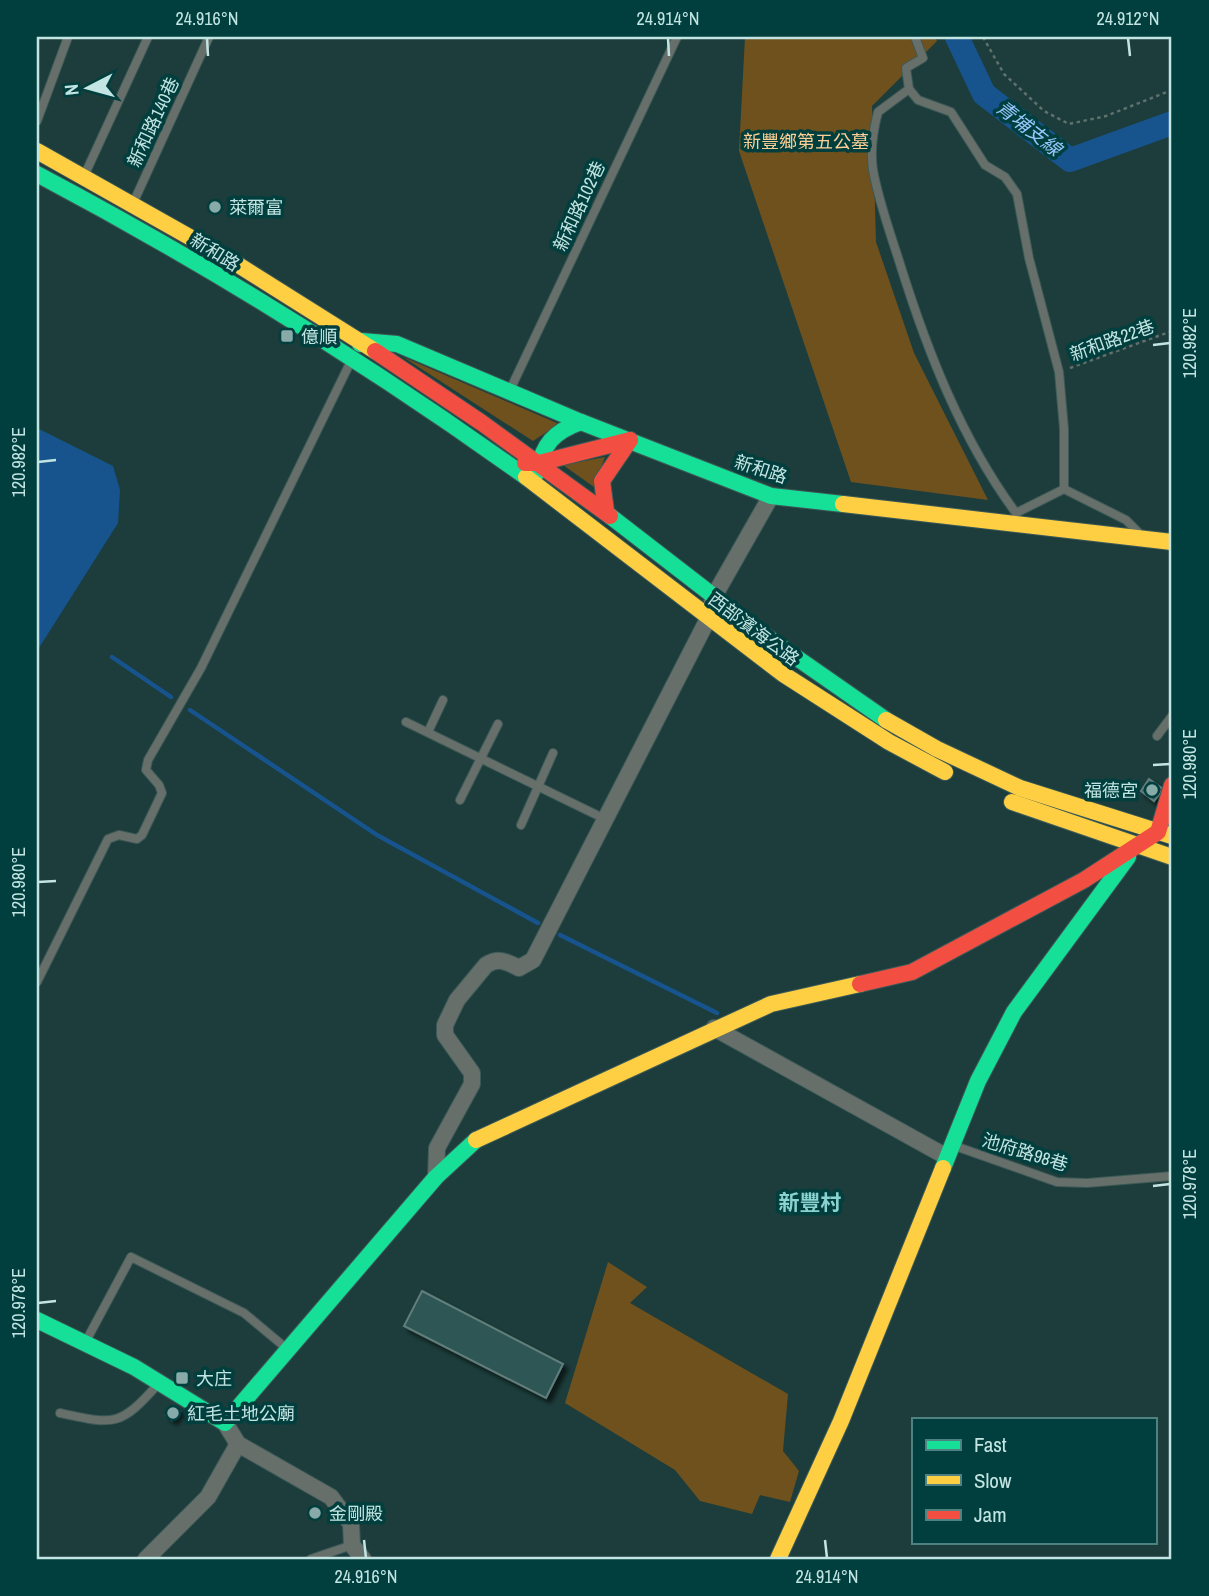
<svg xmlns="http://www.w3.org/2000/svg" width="1209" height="1596" font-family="'Archivo Narrow','Noto Sans TC',sans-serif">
	<defs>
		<filter id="shadow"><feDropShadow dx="4.5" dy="4.5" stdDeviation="2" flood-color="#0009"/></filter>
	</defs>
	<rect width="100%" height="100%" fill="#1c3d3b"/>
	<g fill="#6f511e">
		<polygon points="745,37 935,37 937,41 872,106 876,242 914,353 988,500 851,482 739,151"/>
		<polygon points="403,357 559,424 533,441"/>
		<polygon points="605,457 594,487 563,465"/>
		<polygon points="608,1262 647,1287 630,1303 788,1394 783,1451 799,1471 790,1502 760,1495 752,1514 700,1501 675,1470 565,1403"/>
	</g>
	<polygon fill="#17548e" points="37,428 113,466 120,490 118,523 37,651"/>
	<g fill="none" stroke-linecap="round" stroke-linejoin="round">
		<g stroke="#17548e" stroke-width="4.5">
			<polyline points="112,657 171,697"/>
			<polyline points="190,710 377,835 538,923"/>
			<polyline points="560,935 717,1013"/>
		</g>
		<polyline stroke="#17548e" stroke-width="24" points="957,37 984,94 1070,160 1172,123"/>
	</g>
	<g fill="#2d5654" stroke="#617e7c" stroke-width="2" filter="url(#shadow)">
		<polygon points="1149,779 1163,789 1154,801 1141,791"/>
		<polygon points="422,1291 563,1364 546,1398 404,1326"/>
		<polygon points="174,1406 180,1411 172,1420 166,1415"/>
	</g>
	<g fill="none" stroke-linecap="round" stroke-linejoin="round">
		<defs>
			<g id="lane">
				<path d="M 915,37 L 923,58 L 906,68 L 909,89 L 878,112 C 873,131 870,150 873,170 C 879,203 891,235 901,267 C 928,353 962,440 1016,513 L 1064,489 L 1126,520 L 1138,532"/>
				<polyline points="909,89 918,100 951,112 985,165 1005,177 1017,194 1029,258 1059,372 1064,429 1064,489"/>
				<polyline points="37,121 68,37"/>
				<polyline points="85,174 148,37"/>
				<polyline points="135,199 209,37"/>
				<polyline points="510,390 677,37"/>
				<polyline points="406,722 605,819"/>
				<polyline points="428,732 443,700"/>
				<polyline points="1157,736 1172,716"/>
				<polyline points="460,800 498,724"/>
				<polyline points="521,825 553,753"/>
				<polyline points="37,982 108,839 119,835 137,839 142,835 162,793 159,785 146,770 148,760 201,668 351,361"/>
				<polyline points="955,1146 1057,1182 1087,1183 1172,1176"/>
				<polyline points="86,1341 131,1257 244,1313 286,1348"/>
				<path d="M 60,1413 C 115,1425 120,1427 159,1383"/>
				<polyline points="311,1559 352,1545"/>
			</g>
			<g id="street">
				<polyline points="714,1028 947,1157"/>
				<path d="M 436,1177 L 437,1148 L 472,1084 L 472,1073 L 445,1035 L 445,1025 L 457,1000 L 486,965 C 499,957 507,962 519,968 L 533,960 L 708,619 L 713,598 L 771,496"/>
				<polyline points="225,1423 238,1444 331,1497 351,1524 352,1545 363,1559"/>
				<polyline points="146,1559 208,1497 238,1444"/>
			</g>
			<g id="fast">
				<path d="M 37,174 C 207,264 370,365 526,477"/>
				<polyline points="360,344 361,341 397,344 581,422 771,496 843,504"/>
				<path d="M 537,473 C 543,444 553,432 581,422"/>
				<polyline points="610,516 764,635 886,720"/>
				<polyline points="943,1168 978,1081 1014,1012 1128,857"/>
				<polyline points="37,1320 134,1367 225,1423 436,1177 476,1140"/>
			</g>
			<g id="slow">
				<polyline points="37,151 232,261 375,351"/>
				<polyline points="526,477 783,674 889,742 945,772"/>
				<polyline points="843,504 1172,542"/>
				<polyline points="886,720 937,749 1020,788 1172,836"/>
				<polyline points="1012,802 1172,857"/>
				<polyline points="476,1140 771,1004 860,984"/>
				<polyline points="778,1559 841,1421 943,1168"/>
			</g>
			<g id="jam">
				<polyline points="375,351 482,423 610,516"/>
				<polyline points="525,463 539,463 630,440"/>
				<polyline points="606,511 602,481 630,440"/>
				<polyline points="860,984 912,972 1084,880 1158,832 1172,785"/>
			</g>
		</defs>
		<use href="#lane" stroke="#3c5957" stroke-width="10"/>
		<use href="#street" stroke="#3c5957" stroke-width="18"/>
		<use href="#fast" stroke="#3c5957" stroke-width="18"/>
		<use href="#slow" stroke="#3c5957" stroke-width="18"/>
		<use href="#jam" stroke="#3c5957" stroke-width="18"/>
		<g stroke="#60706c" stroke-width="2.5" stroke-dasharray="3.5 3.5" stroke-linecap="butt">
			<polyline points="983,37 1004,74 1044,111 1069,124 1106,116 1172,90"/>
			<polyline points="1070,368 1172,331"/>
		</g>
		<use href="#lane" stroke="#676f6a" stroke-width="8"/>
		<use href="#street" stroke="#676f6a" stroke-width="16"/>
		<use href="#fast" stroke="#16e098" stroke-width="16"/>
		<use href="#slow" stroke="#ffcf43" stroke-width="16"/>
		<use href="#jam" stroke="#f24e42" stroke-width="16"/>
	</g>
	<path fill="none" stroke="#c2e5e3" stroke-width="2.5" d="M 207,38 L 208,56M 668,38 L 669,56M 1128,38 L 1130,56M 1153,345 L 1170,343M 38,462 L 56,460M 1153,765 L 1170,764M 38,882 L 56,881M 1153,1186 L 1170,1184M 38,1303 L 56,1301M 364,1540 L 366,1558M 825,1540 L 827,1558"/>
	<g fill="#88aaa8" stroke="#003f3e" stroke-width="2.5">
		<circle cx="215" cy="207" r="7"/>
		<rect x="280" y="329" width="14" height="14" rx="3.5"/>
		<circle cx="1152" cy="790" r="7"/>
		<rect x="175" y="1371" width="14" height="14" rx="3.5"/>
		<circle cx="173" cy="1413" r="7"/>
		<circle cx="315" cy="1513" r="7"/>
	</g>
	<g text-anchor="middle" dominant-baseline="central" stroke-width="7" stroke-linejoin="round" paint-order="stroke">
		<g font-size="18" fill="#c2e5e3" stroke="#003f3e">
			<text transform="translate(153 122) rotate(-65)">新和路140巷</text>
			<text transform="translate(579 206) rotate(-65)">新和路102巷</text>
			<text transform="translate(215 252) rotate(32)">新和路</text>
			<text transform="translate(1112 340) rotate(-20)">新和路22巷</text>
			<text transform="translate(761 469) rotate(18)">新和路</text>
			<text transform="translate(754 629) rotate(37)">西部濱海公路</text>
			<text transform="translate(1025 1152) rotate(17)">池府路98巷</text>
		</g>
		<g font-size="18" fill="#fecf95" stroke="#003f3e">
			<text x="806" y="141">新豐鄉第五公墓</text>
		</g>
		<g font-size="18" fill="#c2e5e3" stroke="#003f3e" text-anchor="start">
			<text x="229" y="207">萊爾富</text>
			<text x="301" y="336">億順</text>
			<text x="1138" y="790" text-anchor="end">福德宮</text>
			<text x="196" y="1378">大庄</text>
			<text x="187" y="1413">紅毛土地公廟</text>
			<text x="329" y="1513">金剛殿</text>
		</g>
		<g font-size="19" font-style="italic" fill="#98c7fc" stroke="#003f3e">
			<text transform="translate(1029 128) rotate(38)">青埔支線</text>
		</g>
		<g font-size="21" font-weight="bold" fill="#8bd3d0" stroke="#003f3e">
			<text x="810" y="1202">新豐村</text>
		</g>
	</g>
	<rect width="1209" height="1596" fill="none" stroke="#003f3e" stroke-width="77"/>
	<rect x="912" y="1418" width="245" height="126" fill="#003f3e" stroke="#4e8180" stroke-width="2"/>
	<rect x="926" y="1440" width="35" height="10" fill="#16e098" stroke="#4e8180" stroke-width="2"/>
	<text x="974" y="1452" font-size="21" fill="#c2e5e3">Fast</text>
	<rect x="926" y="1475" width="35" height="10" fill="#ffcf43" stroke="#4e8180" stroke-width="2"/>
	<text x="974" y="1488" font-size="21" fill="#c2e5e3">Slow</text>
	<rect x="926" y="1510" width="35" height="10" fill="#f24e42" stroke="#4e8180" stroke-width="2"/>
	<text x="974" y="1522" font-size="21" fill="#c2e5e3">Jam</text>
	<g transform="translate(88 88) rotate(264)" stroke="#003f3e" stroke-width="5" paint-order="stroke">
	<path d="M0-5L12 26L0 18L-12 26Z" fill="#c2e5e3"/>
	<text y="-10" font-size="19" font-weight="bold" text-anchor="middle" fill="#c2e5e3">N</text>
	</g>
	<rect x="38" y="38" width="1132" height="1520" fill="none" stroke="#c2e5e3" stroke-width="2.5"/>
	<g font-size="18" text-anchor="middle" fill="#c2e5e3">
		<text x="207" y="25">24.916°N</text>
		<text x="668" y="25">24.914°N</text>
		<text x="1128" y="25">24.912°N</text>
		<text transform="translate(1190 343) rotate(-90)" y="6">120.982°E</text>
		<text transform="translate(19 462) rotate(-90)" y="6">120.982°E</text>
		<text transform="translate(1190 764) rotate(-90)" y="6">120.980°E</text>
		<text transform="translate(19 882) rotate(-90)" y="6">120.980°E</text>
		<text transform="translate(1190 1184) rotate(-90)" y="6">120.978°E</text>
		<text transform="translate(19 1303) rotate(-90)" y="6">120.978°E</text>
		<text x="366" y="1583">24.916°N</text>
		<text x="827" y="1583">24.914°N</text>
	</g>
</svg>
